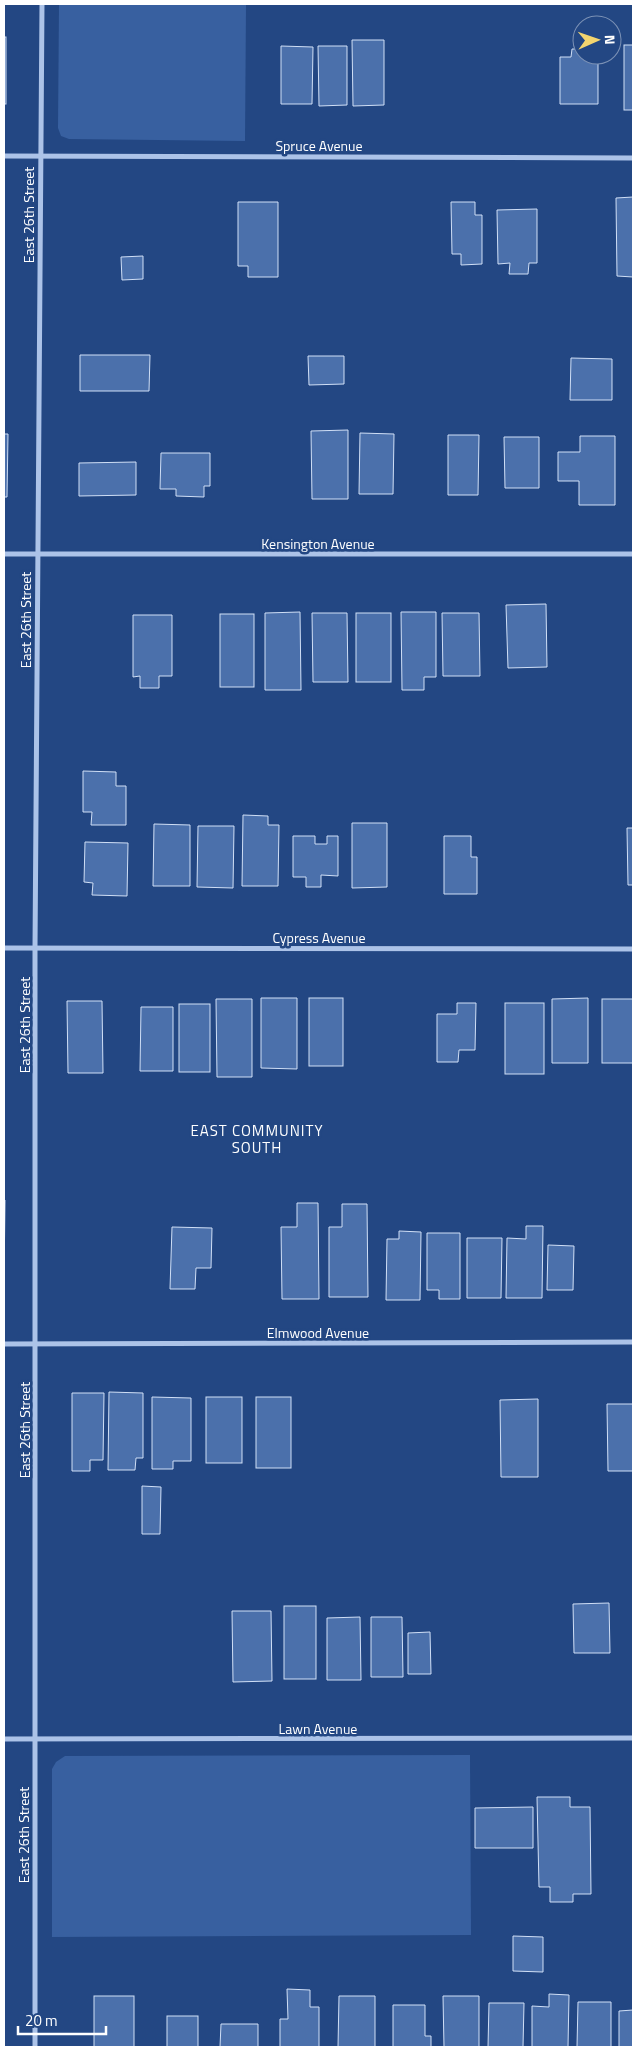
<svg xmlns="http://www.w3.org/2000/svg" width="637" height="2051" font-family="'Titillium Web',sans-serif">
	<rect width="100%" height="100%" fill="#234783"/>
	<g fill="#3860a0">
		<polygon points="59,4 246,4 245,141 69,139 61,136 58,128"/>
		<polygon points="470,1755 471,1935 52,1937 52,1769 56,1762 65,1756"/>
	</g>
	<g fill="#4b70ab" stroke="#d0dff6">
		<rect x="4" y="37" width="2" height="67"/>
		<polygon points="352,40 384,40 384,105 353,106"/>
		<rect x="624" y="45" width="9" height="65"/>
		<polygon points="281,46 313,47 312,104 281,104"/>
		<polygon points="318,46 347,46 347,105 319,106"/>
		<polygon points="572,49 582,49 582,55 598,55 598,104 560,104 560,57 571,57"/>
		<polygon points="633,197 633,277 617,276 616,198"/>
		<polygon points="238,202 278,202 278,277 248,277 248,266 238,266"/>
		<polygon points="451,202 475,202 475,215 482,215 482,264 461,265 461,254 452,254"/>
		<polygon points="537,209 537,263 529,263 528,274 509,274 510,263 498,264 497,210"/>
		<polygon points="143,256 143,279 122,280 121,257"/>
		<polygon points="80,355 150,355 149,391 80,391"/>
		<polygon points="308,356 344,356 344,384 309,385"/>
		<polygon points="571,358 612,359 612,400 570,400"/>
		<polygon points="348,430 348,499 312,499 311,431"/>
		<polygon points="360,433 394,434 393,494 359,494"/>
		<polygon points="4,434 8,434 7,497 4,497"/>
		<polygon points="448,435 479,435 478,495 448,495"/>
		<polygon points="580,436 615,436 615,505 579,505 579,481 558,481 558,452 580,452"/>
		<polygon points="504,437 539,437 539,488 505,488"/>
		<polygon points="161,453 210,453 210,486 204,486 204,497 176,496 176,489 160,489"/>
		<polygon points="136,462 136,495 79,496 79,463"/>
		<polygon points="546,604 547,667 508,668 506,605"/>
		<polygon points="300,612 301,690 265,690 265,613"/>
		<polygon points="401,612 436,612 436,677 424,677 424,690 402,690"/>
		<polygon points="312,613 347,613 348,682 313,682"/>
		<rect x="356" y="613" width="35" height="69"/>
		<polygon points="442,613 479,613 480,676 443,676"/>
		<rect x="220" y="614" width="34" height="73"/>
		<polygon points="133,615 172,615 172,676 159,676 159,688 140,688 140,676 133,677"/>
		<polygon points="83,771 116,772 116,786 126,786 126,825 91,825 92,812 83,812"/>
		<polygon points="243,815 268,816 268,825 279,825 278,886 242,886"/>
		<polygon points="352,823 387,823 387,887 352,888"/>
		<polygon points="154,824 190,825 190,886 153,886"/>
		<polygon points="198,826 234,826 233,888 197,887"/>
		<polygon points="627,828 633,828 633,885 628,885"/>
		<polygon points="293,836 315,836 315,844 327,844 327,836 338,836 338,876 321,875 321,887 306,887 306,877 293,877"/>
		<polygon points="444,836 471,836 471,857 477,857 477,894 444,894"/>
		<polygon points="85,842 128,843 127,896 92,895 93,883 84,882"/>
		<polygon points="261,998 297,998 297,1069 261,1068"/>
		<rect x="309" y="998" width="34" height="68"/>
		<polygon points="588,998 588,1063 552,1063 552,999"/>
		<polygon points="216,999 252,999 252,1077 217,1077"/>
		<rect x="602" y="999" width="31" height="64"/>
		<polygon points="67,1001 102,1001 103,1073 68,1073"/>
		<polygon points="457,1003 476,1003 475,1050 459,1050 458,1062 437,1062 437,1014 457,1014"/>
		<rect x="505" y="1003" width="39" height="71"/>
		<rect x="179" y="1004" width="31" height="68"/>
		<polygon points="141,1007 173,1007 173,1071 140,1071"/>
		<polygon points="4,1200 5,1200 4,1283"/>
		<polygon points="297,1203 318,1203 319,1299 282,1299 281,1227 297,1227"/>
		<polygon points="342,1204 367,1204 368,1297 329,1297 329,1227 342,1227"/>
		<polygon points="526,1226 543,1226 542,1298 506,1298 507,1238 526,1239"/>
		<polygon points="172,1227 212,1228 211,1268 196,1268 195,1289 170,1289"/>
		<polygon points="399,1231 421,1232 420,1300 386,1300 387,1239 399,1239"/>
		<polygon points="427,1233 460,1233 460,1299 439,1299 439,1290 427,1290"/>
		<polygon points="467,1238 502,1238 501,1298 467,1298"/>
		<polygon points="548,1245 574,1246 573,1290 547,1290"/>
		<polygon points="109,1392 143,1393 143,1458 136,1458 135,1470 108,1470"/>
		<polygon points="72,1393 104,1393 103,1460 90,1460 90,1471 72,1471"/>
		<polygon points="152,1397 191,1398 191,1461 173,1461 173,1469 152,1469"/>
		<rect x="206" y="1397" width="36" height="66"/>
		<rect x="256" y="1397" width="35" height="71"/>
		<polygon points="538,1399 538,1477 501,1477 500,1400"/>
		<polygon points="607,1404 633,1404 633,1471 608,1471"/>
		<polygon points="142,1486 161,1487 160,1534 142,1534"/>
		<polygon points="609,1603 610,1653 574,1653 573,1604"/>
		<rect x="284" y="1606" width="32" height="73"/>
		<polygon points="232,1611 271,1611 272,1681 233,1682"/>
		<polygon points="360,1617 361,1680 327,1680 327,1618"/>
		<polygon points="371,1617 402,1617 403,1677 371,1677"/>
		<polygon points="430,1632 431,1674 408,1674 408,1633"/>
		<polygon points="537,1797 570,1797 570,1807 590,1807 591,1894 573,1894 573,1902 550,1902 550,1887 539,1887"/>
		<polygon points="533,1807 533,1848 475,1848 475,1808"/>
		<polygon points="513,1936 543,1937 543,1972 513,1971"/>
		<polygon points="287,1989 310,1990 310,2007 319,2007 319,2047 280,2047 280,2019 288,2019"/>
		<polygon points="549,1994 569,1995 568,2047 532,2047 532,2006 549,2007"/>
		<rect x="94" y="1996" width="40" height="51"/>
		<polygon points="339,1996 375,1996 375,2047 338,2047"/>
		<polygon points="443,1996 479,1996 479,2047 444,2047"/>
		<polygon points="578,2002 611,2002 611,2047 577,2047"/>
		<polygon points="489,2003 524,2003 523,2047 488,2047"/>
		<polygon points="393,2005 425,2005 425,2036 431,2036 431,2047 393,2047"/>
		<polygon points="633,2010 633,2047 619,2047 619,2011"/>
		<rect x="167" y="2016" width="31" height="31"/>
		<polygon points="221,2024 258,2024 258,2047 220,2047"/>
	</g>
	<g fill="none" stroke-linecap="round" stroke-linejoin="round">
		<g stroke="#acc3e8" stroke-width="5">
			<polyline points="4,156 633,158"/>
			<polyline points="4,554 633,554"/>
			<polyline points="4,948 633,949"/>
			<polyline points="4,1344 633,1342"/>
			<polyline points="4,1739 633,1738"/>
			<polyline points="35,2047 35,948 42,4"/>
		</g>
	</g>
	<g text-anchor="middle" dominant-baseline="central" stroke-width="5" stroke-linejoin="round" paint-order="stroke">
		<g font-size="14" fill="#fff" stroke="#234783">
			<text x="319" y="145">Spruce Avenue</text>
			<text transform="translate(28 215) rotate(-90)">East 26th Street</text>
			<text x="318" y="543">Kensington Avenue</text>
			<text transform="translate(25 620) rotate(-90)">East 26th Street</text>
			<text x="319" y="937">Cypress Avenue</text>
			<text transform="translate(24 1025) rotate(-90)">East 26th Street</text>
			<text x="318" y="1332">Elmwood Avenue</text>
			<text transform="translate(24 1430) rotate(-90)">East 26th Street</text>
			<text x="318" y="1728">Lawn Avenue</text>
			<text transform="translate(23 1835) rotate(-90)">East 26th Street</text>
		</g>
		<g font-size="15" letter-spacing="1" fill="#fff" stroke="#234783">
			<text x="257" y="1130">EAST COMMUNITY<tspan x="257" dy="17">SOUTH</tspan></text>
		</g>
	</g>
	<rect width="637" height="2051" fill="none" stroke="#ffffff" stroke-width="10"/>
	<g transform="translate(597 40) rotate(88)"><circle r="24" fill="#234783" stroke="#7b91b5"/>
	<path d="M0-4L9 19L0 12L-9 19Z" fill="#f3d56f"/>
	<text y="-8" font-size="14" font-weight="bold" text-anchor="middle" fill="#ffffff">N</text>
	</g>
	<path d="M18 2026v8h88v-8" fill="none" stroke="#ffffff" stroke-width="2.5"/>
	<text x="25" y="2026" font-size="15" fill="#ffffff" stroke="#234783" stroke-width="4" paint-order="stroke">20 m</text>
</svg>
